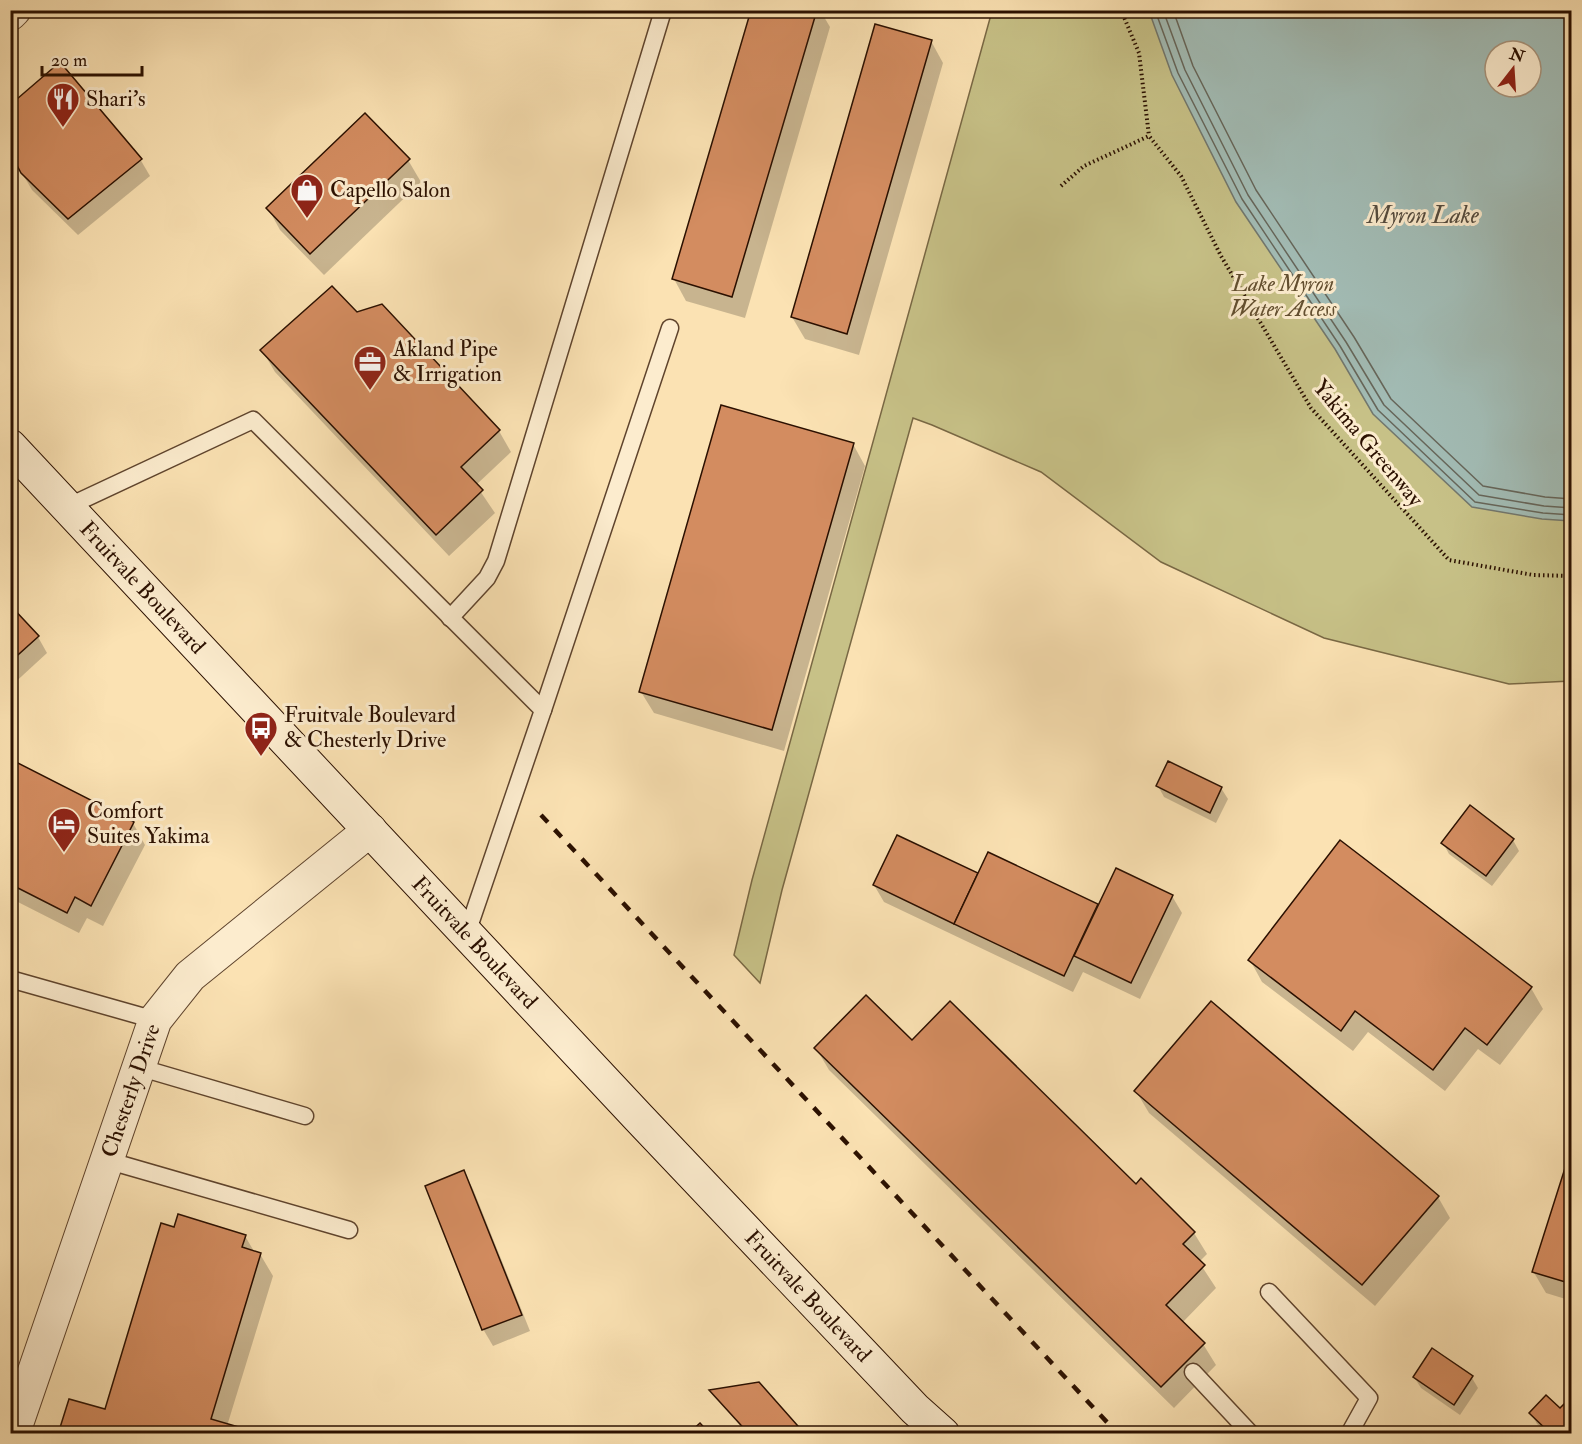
<svg xmlns="http://www.w3.org/2000/svg" width="1582" height="1444" font-family="'IM FELL Double Pica',serif">
	<rect width="100%" height="100%" fill="#fbe2b3"/>
	<filter id="stains"><feTurbulence type="fractalNoise" baseFrequency=".00333" numOctaves="4"/><feColorMatrix values="0 0 0 0 .2 0 0 0 0 .09 0 0 0 0 .02 0 0 0 .5 -.17"/></filter>
	<radialGradient id="worn" r=".72"><stop offset=".6" stop-color="#630" stop-opacity="0"/><stop offset="1" stop-color="#630" stop-opacity=".3"/></radialGradient>
	<path fill="#c7c187" stroke="#796844" stroke-width="1.5" fill-rule="evenodd" d="M 992,11 L 1571,11 L 1571,681 L 1509,684 L 1324,638 L 1161,562 L 1041,472 L 932,425 L 913,418 L 782,890 L 760,983 L 734,955 L 752,880 ZM 1495,51 L 1531,51 L 1531,87 L 1495,87 Z"/>
	<path fill="#a2bcb5" stroke="#72776d" stroke-width="1.5" fill-rule="evenodd" d="M 1149,11 L 1571,11 L 1571,521 L 1542,519 L 1472,507 L 1373,414 L 1335,349 L 1236,202 L 1172,75 ZM 1495,51 L 1531,51 L 1531,87 L 1495,87 Z"/>
	<g fill="#0003">
		<polygon points="753,10 820,10 830,27 745,318 686,301 674,279"/>
		<polygon points="931,41 943,63 859,355 805,339 792,317"/>
		<polygon points="140,159 150,176 78,235 32,190 22,173"/>
		<polygon points="408,160 421,182 324,275 280,230 268,208"/>
		<polygon points="357,314 499,431 511,452 476,485 495,513 449,556 275,372 262,350"/>
		<polygon points="853,444 865,466 784,751 654,713 641,692"/>
		<polygon points="10,607 38,637 47,653 10,687"/>
		<polygon points="10,761 133,823 145,845 103,926 87,918 79,933 10,898"/>
		<polygon points="1158,786 1221,788 1228,799 1216,823 1164,797"/>
		<polygon points="898,837 979,875 989,854 1099,906 1172,896 1182,913 1140,999 1083,972 1073,992 884,902 874,885"/>
		<polygon points="1513,840 1519,851 1492,886 1449,854 1443,843"/>
		<polygon points="1250,960 1531,988 1543,1009 1500,1065 1478,1049 1445,1091 1368,1032 1353,1051 1262,982"/>
		<polygon points="912,1042 1136,1186 1194,1233 1207,1254 1199,1262 1216,1288 1182,1323 1203,1344 1216,1365 1174,1408 829,1070 816,1048"/>
		<polygon points="1136,1091 1438,1197 1450,1218 1375,1306 1149,1113"/>
		<polygon points="1572,1151 1572,1301 1546,1293 1533,1271"/>
		<polygon points="464,1172 473,1189 530,1331 493,1346 483,1329"/>
		<polygon points="175,1229 245,1236 255,1253 260,1254 273,1276 227,1426 249,1434 60,1434 106,1411"/>
		<polygon points="1433,1350 1472,1378 1478,1388 1460,1415 1421,1388 1414,1377"/>
		<polygon points="1560,1410 1572,1434 1548,1434 1537,1424 1531,1413"/>
	</g>
	<g fill="none" stroke-linecap="round" stroke-linejoin="round">
		<g stroke="#66665a" stroke-width="1.5">
			<polyline points="1155,10 1178,73 1242,199 1340,346 1378,410 1475,502 1543,513 1572,515"/>
			<polyline points="1163,10 1185,70 1248,195 1346,342 1384,405 1479,495 1544,506 1572,508"/>
			<polyline points="1173,10 1193,66 1256,190 1354,337 1391,399 1483,486 1545,497 1572,499"/>
		</g>
	</g>
	<g fill="#d38c60" stroke="#2b1000" stroke-width="1.5">
		<polygon points="751,10 817,10 732,297 672,279"/>
		<polygon points="875,24 932,40 847,334 791,317"/>
		<polygon points="60,62 142,159 68,219 21,173 10,152 10,105"/>
		<polygon points="365,113 410,159 310,254 266,208"/>
		<polygon points="332,286 357,312 382,304 500,430 461,467 483,490 436,535 260,350"/>
		<polygon points="721,405 854,443 772,730 639,692"/>
		<polygon points="10,605 39,636 10,662"/>
		<polygon points="10,759 134,822 91,906 75,897 67,913 10,884"/>
		<polygon points="1168,761 1222,787 1210,813 1156,786"/>
		<polygon points="1470,805 1514,839 1486,876 1441,843"/>
		<polygon points="897,835 978,873 954,924 873,885"/>
		<polygon points="1340,840 1532,987 1487,1045 1465,1028 1433,1070 1355,1011 1341,1031 1248,960"/>
		<polygon points="988,852 1098,904 1064,976 954,924"/>
		<polygon points="1116,868 1173,895 1131,983 1074,956"/>
		<polygon points="866,995 912,1040 950,1001 1136,1184 1141,1178 1195,1232 1183,1244 1205,1265 1166,1305 1205,1343 1161,1387 814,1048"/>
		<polygon points="1211,1001 1439,1196 1362,1285 1134,1091"/>
		<polygon points="1572,1146 1572,1284 1532,1272"/>
		<polygon points="464,1170 522,1315 482,1330 425,1186"/>
		<polygon points="178,1214 246,1235 242,1247 261,1253 211,1419 249,1430 248,1434 58,1434 69,1399 105,1409 161,1223 174,1227"/>
		<polygon points="1432,1348 1473,1376 1454,1405 1413,1377"/>
		<polygon points="759,1382 805,1434 749,1434 709,1390"/>
		<polygon points="1546,1395 1560,1408 1572,1396 1572,1434 1551,1434 1529,1413"/>
		<polygon points="700,1423 710,1434 688,1434"/>
	</g>
	<g fill="none" stroke-linecap="round" stroke-linejoin="round">
		<defs>
			<g id="service">
				<polyline points="67,507 253,420 543,710 467,933"/>
				<polyline points="450,618 487,578 496,561 662,14"/>
				<polyline points="543,710 670,328"/>
				<polyline points="10,979 155,1020"/>
				<polyline points="138,1067 305,1116"/>
				<polyline points="106,1160 349,1230"/>
				<polyline points="1269,1292 1369,1398 1349,1434"/>
				<polyline points="1193,1372 1251,1434"/>
			</g>
			<g id="minor">
				<polyline points="10,14 14,10"/>
				<path id="s1" d="M 13,1434 L 155,1020 L 190,976 L 370,830"/>
			</g>
			<g id="secondary">
				<path id="s2" d="M 10,446 L 639,1118 L 915,1409 L 943,1434"/>
			</g>
		</defs>
		<use href="#service" stroke="#5f442d" stroke-width="19"/>
		<use href="#minor" stroke="#5f442d" stroke-width="35"/>
		<use href="#secondary" stroke="#2b1000" stroke-width="35"/>
		<g stroke="#2b1000" stroke-width="4" stroke-dasharray="1.5 3" stroke-linecap="butt">
			<polyline points="1121,10 1139,53 1149,136"/>
			<polyline points="1061,186 1084,166 1149,136 1181,176 1221,256 1311,408 1449,560 1533,575 1572,576"/>
		</g>
		<use href="#service" stroke="#fcecce" stroke-width="16"/>
		<use href="#minor" stroke="#fcecce" stroke-width="33"/>
		<use href="#secondary" stroke="#fcecce" stroke-width="33"/>
		<polyline stroke="#2b1000" stroke-width="4.5" stroke-dasharray="10 10" stroke-linecap="butt" points="541,815 1118,1434"/>
	</g>
	<defs>
		<symbol id="restaurant-pin" viewBox="-11 -11 22 30"><path d="M0 17L-7.5 6A9.5 9.5 0 1 1 7.5 6Z" fill="#8f2418" stroke="#fcecce"/><path d="M-5-6h1v4h1v-4h1v4h1v-4h1v5L-1.5 .5V6h-2V.5L-5-1ZM5-6V6H3V1.5H1.5Q1.5-4 5-6Z" fill="#fff"/></symbol>
		<symbol id="shop-pin" viewBox="-11 -11 22 30"><path d="M0 17L-7.5 6A9.5 9.5 0 1 1 7.5 6Z" fill="#8f2418" stroke="#fcecce"/><path d="M-5-2.5h2.3a2.7 3.5 0 0 1 5.4 0H5L5.5 6h-11ZM-1.5-2.5h3a1.5 2.3 0 0 0-3 0Z" fill="#fff"/></symbol>
		<symbol id="office-pin" viewBox="-11 -11 22 30"><path d="M0 17L-7.5 6A9.5 9.5 0 1 1 7.5 6Z" fill="#8f2418" stroke="#fcecce"/><path d="M-6-3h4V-5.5h4V-3h4V5H-6ZM-1-4.5V-3h2v-1.5ZM-6 0V1H6V0Z" fill="#fff"/></symbol>
		<symbol id="bus-pin" viewBox="-11 -11 22 30"><path d="M0 17L-7.5 6A9.5 9.5 0 1 1 7.5 6Z" fill="#8f2418" stroke="#fcecce"/><path d="M-5-6H5V4H4V6H2V4H-2V6H-4V4H-5ZM-3.5-4V0h7V-4ZM-3.5 1.2v1.5H-2V1.2ZM2 1.2v1.5H3.5V1.2Z" fill="#fff"/></symbol>
		<symbol id="hotel-pin" viewBox="-11 -11 22 30"><path d="M0 17L-7.5 6A9.5 9.5 0 1 1 7.5 6Z" fill="#8f2418" stroke="#fcecce"/><path d="M-6-4.5h1.5V1H6V5H4.5V3h-9V5H-6ZM-4 0a1.8 1.8 0 1 1 3.6 0ZM.5 0V-2.5h3Q6-2.5 6 0Z" fill="#fff"/></symbol>
	</defs>
	<g fill-rule="evenodd">
		<use href="#restaurant-pin" x="44" y="80" width="38" height="52"/>
		<use href="#shop-pin" x="288" y="171" width="38" height="52"/>
		<use href="#office-pin" x="351" y="343" width="38" height="52"/>
		<use href="#bus-pin" x="242" y="709" width="38" height="52"/>
		<use href="#hotel-pin" x="45" y="805" width="38" height="52"/>
	</g>
	<g text-anchor="middle" dominant-baseline="central" stroke-width="6" stroke-linejoin="round" paint-order="stroke">
		<g font-size="22" fill="#2b1000" stroke="#fcecce" text-anchor="start">
			<text x="86" y="99">Shari's</text>
			<text x="330" y="190">Capello Salon</text>
			<text x="393" y="349">Akland Pipe<tspan x="393" dy="25">&amp; Irrigation</tspan></text>
			<text x="284" y="715">Fruitvale Boulevard<tspan x="284" dy="25">&amp; Chesterly Drive</tspan></text>
			<text x="87" y="811">Comfort<tspan x="87" dy="25">Suites Yakima</tspan></text>
		</g>
		<g font-size="22" font-style="italic" fill="#624e2f" stroke="#fcecce">
			<text x="1283" y="284">Lake Myron<tspan x="1283" dy="25">Water Access</tspan></text>
		</g>
		<g font-size="22" fill="#2b1000" stroke="#fcecce">
			<text transform="translate(1368 443) rotate(50)">Yakima Greenway</text>
			<text stroke="none"><textPath href="#s2" startOffset="194">Fruitvale Boulevard</textPath></text>
			<text stroke="none"><textPath href="#s2" startOffset="680">Fruitvale Boulevard</textPath></text>
			<text stroke="none"><textPath href="#s1" startOffset="363">Chesterly Drive</textPath></text>
			<text stroke="none"><textPath href="#s2" startOffset="1166">Fruitvale Boulevard</textPath></text>
		</g>
		<g font-size="24" font-style="italic" fill="#554c3f" stroke="#fcecce">
			<text x="1423" y="215">Myron Lake</text>
		</g>
	</g>
	<rect width="1582" height="1444" fill="none" stroke="#fbe2b3" stroke-width="36"/>
	<rect x="12" y="12" width="1558" height="1420" fill="none" stroke="#2b1000" stroke-width="3"/>
	<rect x="18" y="18" width="1546" height="1408" fill="none" stroke="#2b1000" stroke-width="1.5"/>
	<g transform="translate(1513 69) rotate(17)"><circle r="28" fill="#fcecce" stroke="#a8947c" stroke-width="1.5"/>
	<path d="M0-4.5L10 22L0 15L-10 22Z" fill="#8f2418"/>
	<text y="-9" font-size="16" font-weight="bold" text-anchor="middle" fill="#2b1000">N</text>
	</g>
	<path d="M42 66v9h100v-9" fill="none" stroke="#2b1000" stroke-width="3"/>
	<text x="51" y="66" font-size="18" fill="#2b1000" stroke="#fcecce" stroke-width="4.5" paint-order="stroke">20 m</text>
	<rect width="100%" height="100%" filter="url(#stains)"/>
	<rect width="100%" height="100%" fill="url(#worn)"/>
</svg>
